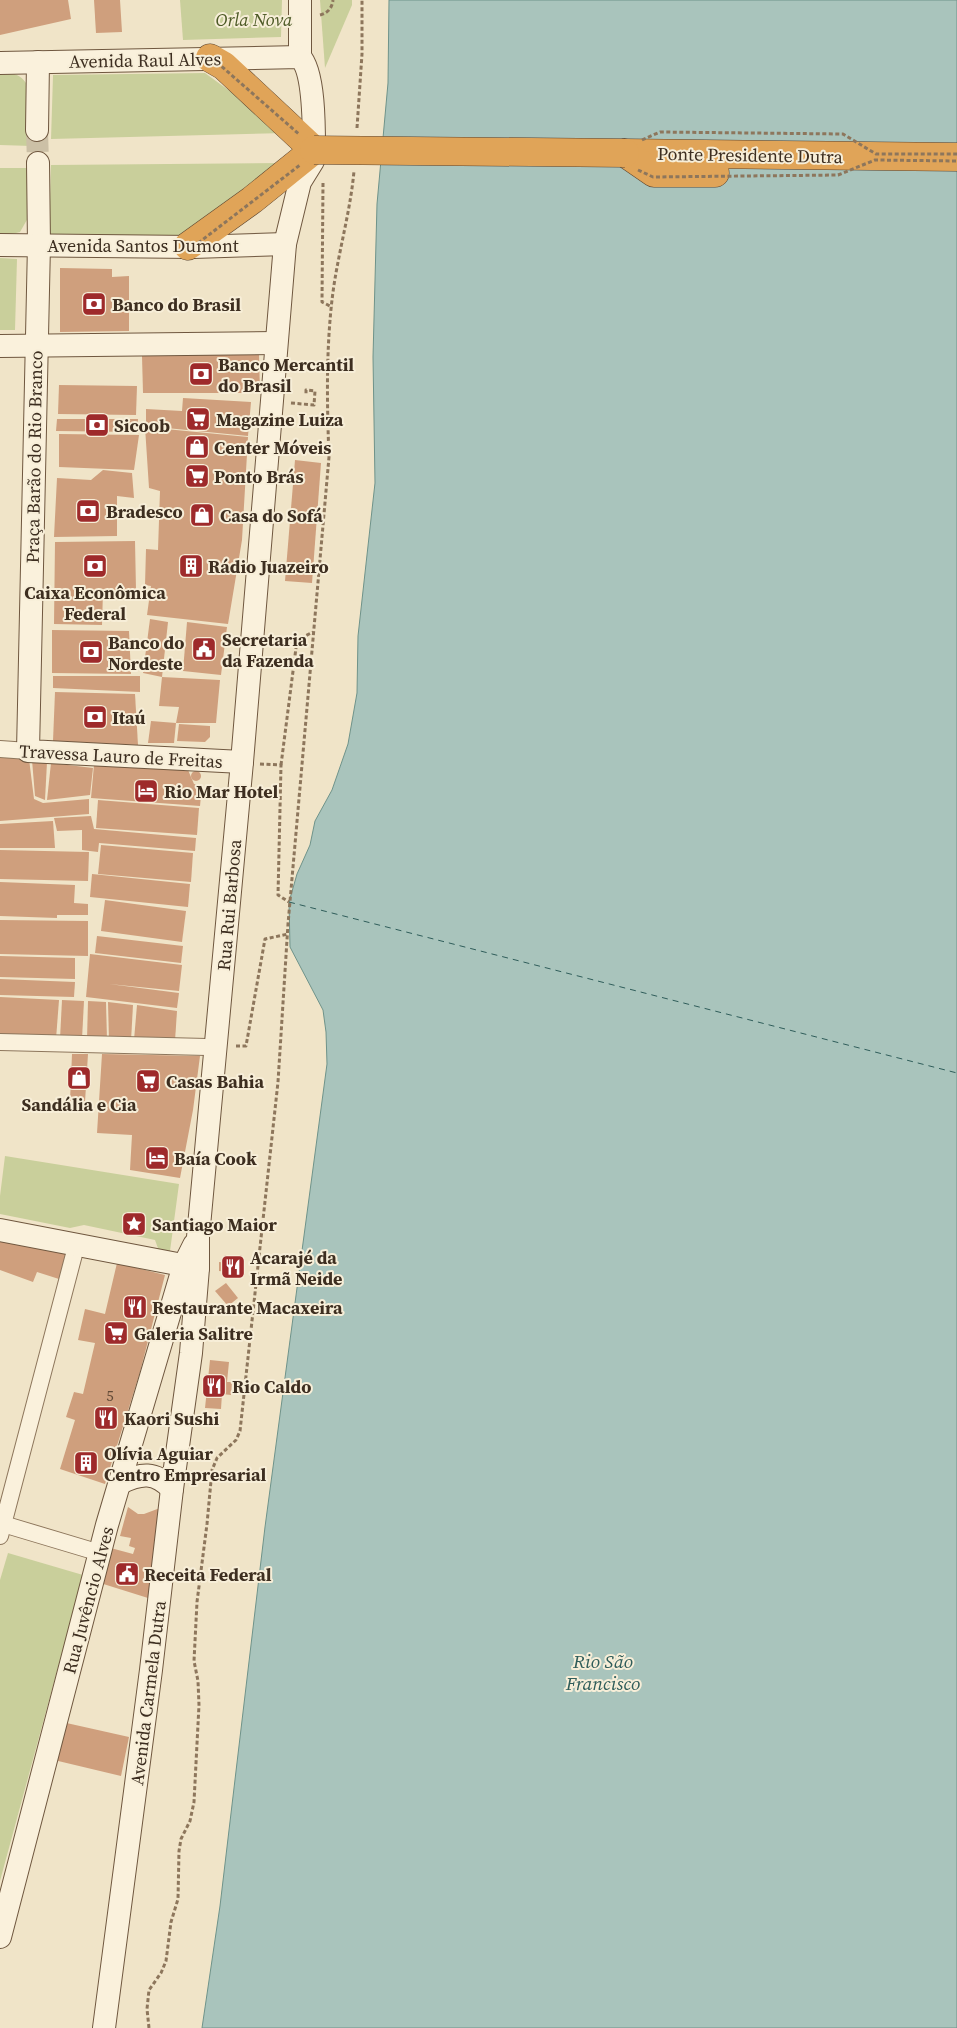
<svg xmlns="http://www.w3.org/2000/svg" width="957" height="2028" font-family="'Source Serif 4',serif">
	<rect width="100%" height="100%" fill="#f0e4c8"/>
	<g fill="#c9cf9b">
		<polygon points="180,0 282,0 281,37 183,40"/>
		<polygon points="320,0 352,0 352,5 325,68"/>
		<path d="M 0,72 C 42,71 32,117 32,146 L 0,145 Z"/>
		<polygon points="205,73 287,133 51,139 53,75"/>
		<polygon points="284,163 190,237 49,238 51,165"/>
		<polygon points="0,168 27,168 28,218 20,232 0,237"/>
		<polygon points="0,258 17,259 15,330 0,330"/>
		<polygon points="5,1156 179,1184 170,1251 159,1251 155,1240 84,1225 70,1228 0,1214 0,1196"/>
		<polygon points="8,1553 83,1575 0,1881 0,1580"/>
	</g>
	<polygon fill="#a9c4bc" stroke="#6f938a" points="389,0 957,0 957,2028 202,2028 220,1906 265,1527 327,1064 326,1032 323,1010 290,947 289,902 297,874 310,845 315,821 332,790 348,744 357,693 358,636 375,483 373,357 377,204 388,83"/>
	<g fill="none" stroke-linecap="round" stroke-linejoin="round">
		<polyline stroke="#2f5d5a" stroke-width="1" stroke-dasharray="6 5" stroke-linecap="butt" points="289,902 957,1073"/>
	</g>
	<g fill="#cf9f7d">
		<polygon points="0,0 68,0 71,19 0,35"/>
		<polygon points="94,0 120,0 122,32 96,33"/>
		<polygon points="60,268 112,269 112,277 129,276 129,331 60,332"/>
		<polygon points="259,354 260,393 143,393 142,356"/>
		<polygon points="59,385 137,386 136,415 58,414"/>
		<polygon points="183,398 251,402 248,436 146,426 146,409 182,411"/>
		<polygon points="57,419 138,419 137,432 56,431"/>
		<polygon points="145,427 248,437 242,540 228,624 147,615 151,586 145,585 146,549 158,550 160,491 149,488"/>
		<polygon points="59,434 139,435 134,470 59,467"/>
		<polygon points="295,460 321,463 312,583 285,581"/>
		<polygon points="103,470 132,473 134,498 117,496 117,536 54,537 57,478 91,480"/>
		<polygon points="135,541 136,590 103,591 102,625 54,624 55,542"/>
		<polygon points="150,619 168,622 162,677 143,673"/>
		<polygon points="187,622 227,627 221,675 183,671"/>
		<polygon points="52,630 129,631 131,674 52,673"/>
		<polygon points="53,676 140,676 140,692 53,688"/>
		<polygon points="162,677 220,680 216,723 176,723 179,707 159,706"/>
		<polygon points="55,692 135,694 138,745 53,741"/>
		<polygon points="151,721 176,723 174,743 148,743"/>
		<polygon points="179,724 210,726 210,737 205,742 177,741"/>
		<polygon points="0,757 29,759 34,799 43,803 89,799 89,814 0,821"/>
		<polygon points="32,760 47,762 45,800 35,796"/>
		<polygon points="51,763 93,768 90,795 47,800"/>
		<polygon points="94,765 188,770 194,784 202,785 200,806 91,798"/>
		<circle cx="196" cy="776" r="5"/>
		<polygon points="98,800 199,808 197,835 96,828"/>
		<polygon points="91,816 94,829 196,838 195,851 99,843 98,852 82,850 82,830 57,831 54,818"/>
		<polygon points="53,821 55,848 0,848 0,824"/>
		<polygon points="101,845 193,853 191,882 98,874"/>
		<polygon points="0,850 89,852 88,881 0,879"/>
		<polygon points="92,874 190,884 188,907 90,897"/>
		<polygon points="0,882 75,885 74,903 88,904 88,915 57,915 57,918 0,916"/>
		<polygon points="105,900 186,911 182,942 101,931"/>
		<polygon points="0,920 88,921 88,956 0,954"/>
		<polygon points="97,936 183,946 181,963 95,953"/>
		<polygon points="90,954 182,965 179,991 109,984 179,993 177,1008 86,997"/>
		<polygon points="0,956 75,958 75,979 0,977"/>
		<polygon points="0,979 75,982 74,997 0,995"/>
		<polygon points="0,997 59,1000 56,1039 0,1039"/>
		<polygon points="62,1000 84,1001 82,1039 60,1039"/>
		<polygon points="88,1001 106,1002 107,1040 87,1040"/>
		<polygon points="108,1002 133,1005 131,1041 109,1041"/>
		<polygon points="137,1005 177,1011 175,1041 134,1040"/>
		<polygon points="72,1054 88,1054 85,1102 70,1101"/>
		<polygon points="102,1054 200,1056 193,1110 180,1178 130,1170 132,1135 97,1133"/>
		<polygon points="0,1237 67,1254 59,1279 37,1272 33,1282 0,1270"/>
		<polygon points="231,1259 244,1261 242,1277 228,1276 228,1272 219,1271 219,1262 230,1263"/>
		<polygon points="117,1263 165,1275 140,1372 105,1484 60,1469 75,1420 66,1417 74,1392 83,1394 95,1343 78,1340 85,1309 105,1314"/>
		<polygon points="226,1283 238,1298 228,1306 215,1291"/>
		<polygon points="210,1360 229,1362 227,1382 232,1382 231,1395 222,1394 221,1409 205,1408"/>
		<polygon points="128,1507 138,1514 144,1514 160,1508 157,1562 148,1598 97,1582 107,1547 133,1554 135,1548 129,1546 131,1538 120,1536"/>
		<polygon points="62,1722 129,1737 121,1776 54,1760"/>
	</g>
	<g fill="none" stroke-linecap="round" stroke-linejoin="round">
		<polyline stroke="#ccc0a6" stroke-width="22" stroke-dasharray="22 11" stroke-linecap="butt" points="37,130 38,163"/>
		<defs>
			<g id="street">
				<polyline points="0,749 28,751"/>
				<polyline points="0,1042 207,1047"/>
				<polyline points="3,1524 100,1553"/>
				<polyline points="0,1536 77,1243"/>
			</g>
			<g id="secondary">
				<polyline points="300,57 300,0"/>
				<path d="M 0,63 L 300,57 C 315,72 314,133 314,155"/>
				<polyline points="37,130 38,62"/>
				<polyline points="38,163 39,244 28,751 242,762"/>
				<polyline points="0,245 193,247 285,244"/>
				<polyline points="0,346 276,343"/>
				<polyline points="0,1230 198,1268"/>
				<path d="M 120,1483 C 141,1473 155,1471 172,1489"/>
				<polyline points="0,1937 107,1525 184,1265 194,1245"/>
				<polyline points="104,2028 151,1670 172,1489 191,1353 198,1268 198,1237 242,762 285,244 300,182 313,161"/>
			</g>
			<g id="highway">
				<polyline points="625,153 957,157"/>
				<polyline points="625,153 654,173 715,173"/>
				<polyline points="188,246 252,200 314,150 224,66 210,58"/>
			</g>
		</defs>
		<use href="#street" stroke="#8d765c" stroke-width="18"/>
		<use href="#secondary" stroke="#6f573f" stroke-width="24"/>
		<use href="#highway" stroke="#5b4430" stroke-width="29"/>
		<g stroke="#8d765c" stroke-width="3" stroke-dasharray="4 2.5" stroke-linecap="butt">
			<path d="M 320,15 C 328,13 332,8 333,0"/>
			<polyline points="357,128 362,54 362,0"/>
			<polyline points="323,183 322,302 332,307"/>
			<polyline points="291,403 314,405 315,391 306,390 306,395"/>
			<polyline points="260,764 281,765 278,895 289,902"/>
			<polyline points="281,765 297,640 313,632"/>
			<polyline points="236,1046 246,1046 265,939 288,934"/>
			<path d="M 149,2028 L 147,2009 L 149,1990 L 161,1973 L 166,1961 L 171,1922 L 178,1899 L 179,1851 L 181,1839 L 190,1821 L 194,1802 L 199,1705 L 198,1681 L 194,1661 L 197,1602 L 207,1524 L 212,1470 L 217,1458 L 236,1440 L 240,1431 L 278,1082 L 288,924 L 329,457 C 327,405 326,352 332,300 C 337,256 350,215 354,171"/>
		</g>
		<use href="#street" stroke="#faf1dc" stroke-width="16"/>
		<use href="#secondary" stroke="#faf1dc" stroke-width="22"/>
		<use href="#highway" stroke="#e0a458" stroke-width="28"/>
		<defs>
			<polyline id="highway-bridge" points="314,150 625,153"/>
		</defs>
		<use href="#highway-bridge" stroke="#5b4430" stroke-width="29" stroke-linecap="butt"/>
		<g stroke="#8d765c" stroke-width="3" stroke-dasharray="4 2.5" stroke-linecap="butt">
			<polyline points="212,58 300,135"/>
			<polyline points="642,140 660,132 843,134 876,154 957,154"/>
			<polyline points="638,170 653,177 838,175 875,160 957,161"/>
			<polyline points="193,247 300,165"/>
		</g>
		<use href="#highway-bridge" stroke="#e0a458" stroke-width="28"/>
	</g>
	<defs>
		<symbol id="bank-square" viewBox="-11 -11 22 22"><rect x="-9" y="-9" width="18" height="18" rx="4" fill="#9e2a2b" stroke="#f7eed8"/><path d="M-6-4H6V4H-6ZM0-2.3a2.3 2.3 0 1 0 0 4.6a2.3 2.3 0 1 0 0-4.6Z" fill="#fff"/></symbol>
		<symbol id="supermarket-square" viewBox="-11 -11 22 22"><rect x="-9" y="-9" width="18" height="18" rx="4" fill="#9e2a2b" stroke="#f7eed8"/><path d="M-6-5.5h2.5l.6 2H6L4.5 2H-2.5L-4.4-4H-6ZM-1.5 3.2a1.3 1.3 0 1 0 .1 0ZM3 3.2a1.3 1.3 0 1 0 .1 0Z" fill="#fff"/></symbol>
		<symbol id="shop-square" viewBox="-11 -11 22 22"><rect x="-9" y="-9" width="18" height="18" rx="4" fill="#9e2a2b" stroke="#f7eed8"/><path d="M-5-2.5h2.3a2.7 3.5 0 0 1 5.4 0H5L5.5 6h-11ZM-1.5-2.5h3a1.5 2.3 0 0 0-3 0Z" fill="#fff"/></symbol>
		<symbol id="building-square" viewBox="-11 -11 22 22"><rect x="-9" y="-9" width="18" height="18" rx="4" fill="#9e2a2b" stroke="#f7eed8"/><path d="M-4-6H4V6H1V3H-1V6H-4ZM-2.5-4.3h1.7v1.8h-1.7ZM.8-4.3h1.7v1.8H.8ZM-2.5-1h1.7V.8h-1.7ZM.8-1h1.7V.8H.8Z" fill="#fff"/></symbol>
		<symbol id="civic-square" viewBox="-11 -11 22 22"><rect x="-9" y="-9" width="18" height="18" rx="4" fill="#9e2a2b" stroke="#f7eed8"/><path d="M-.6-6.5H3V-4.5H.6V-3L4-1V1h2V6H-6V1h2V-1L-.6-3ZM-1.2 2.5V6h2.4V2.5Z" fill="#fff"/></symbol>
		<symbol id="hotel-square" viewBox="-11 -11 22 22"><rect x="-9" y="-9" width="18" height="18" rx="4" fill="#9e2a2b" stroke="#f7eed8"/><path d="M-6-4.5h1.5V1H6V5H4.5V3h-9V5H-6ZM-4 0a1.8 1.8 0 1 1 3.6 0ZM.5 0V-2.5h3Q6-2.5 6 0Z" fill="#fff"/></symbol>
		<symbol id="sight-square" viewBox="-11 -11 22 22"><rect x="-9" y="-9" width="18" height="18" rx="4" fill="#9e2a2b" stroke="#f7eed8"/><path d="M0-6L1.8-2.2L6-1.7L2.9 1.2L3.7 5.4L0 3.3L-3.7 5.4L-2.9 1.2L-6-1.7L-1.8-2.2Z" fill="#fff"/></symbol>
		<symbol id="restaurant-square" viewBox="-11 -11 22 22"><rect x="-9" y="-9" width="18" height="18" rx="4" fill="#9e2a2b" stroke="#f7eed8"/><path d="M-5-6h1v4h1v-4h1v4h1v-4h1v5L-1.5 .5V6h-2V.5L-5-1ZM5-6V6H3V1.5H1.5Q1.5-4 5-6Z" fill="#fff"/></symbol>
	</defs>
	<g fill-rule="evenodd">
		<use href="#bank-square" x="80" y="290" width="28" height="28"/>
		<use href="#bank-square" x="187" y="360" width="28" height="28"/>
		<use href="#supermarket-square" x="184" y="405" width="28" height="28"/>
		<use href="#bank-square" x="83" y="411" width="28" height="28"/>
		<use href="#shop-square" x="183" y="433" width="28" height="28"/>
		<use href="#supermarket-square" x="183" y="462" width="28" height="28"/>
		<use href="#bank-square" x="74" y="497" width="28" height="28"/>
		<use href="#shop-square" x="188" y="501" width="28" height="28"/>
		<use href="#bank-square" x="81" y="552" width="28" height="28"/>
		<use href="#building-square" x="177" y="552" width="28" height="28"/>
		<use href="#civic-square" x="190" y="635" width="28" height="28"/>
		<use href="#bank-square" x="77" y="638" width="28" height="28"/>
		<use href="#bank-square" x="81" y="703" width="28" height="28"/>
		<use href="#hotel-square" x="132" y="777" width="28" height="28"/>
		<use href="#shop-square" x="65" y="1064" width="28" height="28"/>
		<use href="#supermarket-square" x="134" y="1067" width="28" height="28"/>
		<use href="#hotel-square" x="143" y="1144" width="28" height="28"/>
		<use href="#sight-square" x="120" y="1210" width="28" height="28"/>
		<use href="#restaurant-square" x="219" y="1253" width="28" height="28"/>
		<use href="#restaurant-square" x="121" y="1293" width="28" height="28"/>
		<use href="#supermarket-square" x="102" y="1319" width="28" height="28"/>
		<use href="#restaurant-square" x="200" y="1372" width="28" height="28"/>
		<use href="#restaurant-square" x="92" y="1404" width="28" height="28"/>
		<use href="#building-square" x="72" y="1449" width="28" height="28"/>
		<use href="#civic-square" x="113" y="1560" width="28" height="28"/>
	</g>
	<g text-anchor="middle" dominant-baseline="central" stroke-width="4" stroke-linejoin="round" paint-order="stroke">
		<g font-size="15" fill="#624a37">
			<text x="110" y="1395">5</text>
		</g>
		<g font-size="18" font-style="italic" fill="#4d5a26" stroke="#f7eed8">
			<text x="254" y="19">Orla Nova</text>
		</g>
		<g font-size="18" fill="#3d2e20" stroke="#f7eed8">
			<text transform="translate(145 60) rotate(-1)">Avenida Raul Alves</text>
			<text transform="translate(750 155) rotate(1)">Ponte Presidente Dutra</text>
			<text x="143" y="245">Avenida Santos Dumont</text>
			<text transform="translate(34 457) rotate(-89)">Praça Barão do Rio Branco</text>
			<text transform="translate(121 756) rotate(3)">Travessa Lauro de Freitas</text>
			<text transform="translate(229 905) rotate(-85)">Rua Rui Barbosa</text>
			<text transform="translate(88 1600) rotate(-75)">Rua Juvêncio Alves</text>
			<text transform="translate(148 1693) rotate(-83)">Avenida Carmela Dutra</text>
		</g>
		<g font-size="18" font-weight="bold" fill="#3d2e20" stroke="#f7eed8" text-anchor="start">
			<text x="112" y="304">Banco do Brasil</text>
			<text x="218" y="364">Banco Mercantil<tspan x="218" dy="21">do Brasil</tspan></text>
			<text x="216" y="419">Magazine Luiza</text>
			<text x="114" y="425">Sicoob</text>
			<text x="214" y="447">Center Móveis</text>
			<text x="214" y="476">Ponto Brás</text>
			<text x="106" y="511">Bradesco</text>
			<text x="220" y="515">Casa do Sofá</text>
			<text x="208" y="566">Rádio Juazeiro</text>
			<text x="95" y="592" text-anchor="middle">Caixa Econômica<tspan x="95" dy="21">Federal</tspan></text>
			<text x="222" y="639">Secretaria<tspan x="222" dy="21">da Fazenda</tspan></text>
			<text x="108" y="642">Banco do<tspan x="108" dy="21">Nordeste</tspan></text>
			<text x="112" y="717">Itaú</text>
			<text x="164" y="791">Rio Mar Hotel</text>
			<text x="166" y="1081">Casas Bahia</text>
			<text x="79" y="1104" text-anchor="middle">Sandália e Cia</text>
			<text x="174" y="1158">Baía Cook</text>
			<text x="152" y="1224">Santiago Maior</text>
			<text x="250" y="1257">Acarajé da<tspan x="250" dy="21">Irmã Neide</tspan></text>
			<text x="152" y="1307">Restaurante Macaxeira</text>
			<text x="134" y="1333">Galeria Salitre</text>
			<text x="232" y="1386">Rio Caldo</text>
			<text x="124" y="1418">Kaori Sushi</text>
			<text x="104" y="1453">Olívia Aguiar<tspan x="104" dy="21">Centro Empresarial</tspan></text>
			<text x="144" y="1574">Receita Federal</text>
		</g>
		<g font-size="19" font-style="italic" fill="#2f5d5a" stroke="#f7eed8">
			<text x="603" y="1661">Rio São<tspan x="603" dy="22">Francisco</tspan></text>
		</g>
	</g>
</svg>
